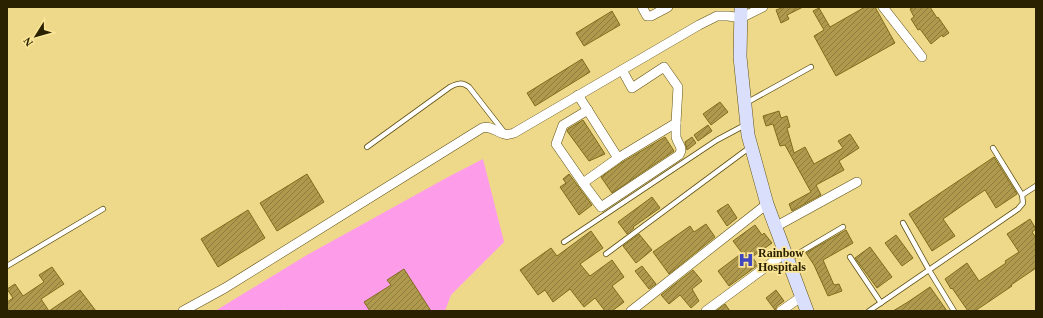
<svg xmlns="http://www.w3.org/2000/svg" width="1043" height="318" font-family="'Times New Roman',serif">
	<defs>
		<pattern id="building-hatch" width="6" height="6" patternUnits="userSpaceOnUse"><rect width="6" height="6" fill="#ae994d"/><path d="M-1 1l2-2M0 6l6-6M5 7l2-2" fill="none" stroke="#8e7c3e"/></pattern>
	</defs>
	<rect width="100%" height="100%" fill="#eed98b"/>
	<polygon fill="#fd9dea" points="483,159 504,242 451,295 445,311 286,311 285,309 283,311 215,311 307,255 448,177"/>
	<g fill="url(#building-hatch)" stroke="#806c1b">
		<polygon points="784,7 803,7 787,15 789,19 781,23 776,10"/>
		<polygon points="865,7 875,7 895,43 836,76 814,36 824,30 813,11 819,8 830,27"/>
		<polygon points="914,7 930,7 937,18 938,17 949,33 943,37 942,35 931,44 920,29 918,30 911,19 914,17 910,9"/>
		<polygon points="612,11 620,25 584,46 576,33"/>
		<polygon points="582,59 590,72 535,106 527,93"/>
		<polygon points="720,102 728,112 711,125 703,114"/>
		<polygon points="779,111 781,118 787,116 790,127 787,128 794,153 805,147 814,164 843,148 838,141 850,134 859,148 839,161 844,170 816,185 821,195 792,211 789,204 811,192 785,145 780,146 773,124 766,126 763,116"/>
		<polygon points="583,120 605,154 589,161 567,131 568,129"/>
		<polygon points="708,125 712,131 698,141 694,135"/>
		<polygon points="665,137 674,151 612,193 601,177 621,163"/>
		<polygon points="692,137 696,143 687,150 685,142"/>
		<polygon points="994,157 1017,194 996,208 985,190 963,205 943,219 955,236 932,251 909,214"/>
		<polygon points="307,174 324,202 277,231 260,203"/>
		<polygon points="569,174 592,205 579,215 560,187 566,183 563,179"/>
		<polygon points="652,197 660,208 633,227 634,228 627,234 618,222"/>
		<polygon points="728,204 737,218 727,226 717,211"/>
		<polygon points="248,210 265,238 218,267 201,239"/>
		<polygon points="1030,219 1036,229 1032,232 1036,238 1036,268 1011,285 1012,286 975,311 968,311 952,288 951,289 945,279 967,263 979,281 1006,263 1005,261 1019,252 1007,234"/>
		<polygon points="706,224 715,237 669,274 653,252 690,226 694,232"/>
		<polygon points="755,225 762,235 764,233 772,243 752,257 758,265 729,286 718,271 742,253 733,241"/>
		<polygon points="846,230 853,243 823,260 834,285 839,284 842,291 828,296 814,265 806,253"/>
		<polygon points="591,231 603,248 580,264 590,276 612,260 624,277 612,286 624,302 612,311 605,311 595,298 584,307 570,289 553,302 545,290 538,295 520,270 551,248 557,256"/>
		<polygon points="639,234 652,250 636,263 623,246"/>
		<polygon points="896,235 913,258 902,266 885,243"/>
		<polygon points="870,247 892,277 877,288 855,258"/>
		<polygon points="642,266 656,284 649,289 635,271"/>
		<polygon points="52,267 64,284 41,299 49,311 80,290 96,311 7,311 7,302 13,298 7,289 15,284 23,296 44,282 39,275"/>
		<polygon points="404,269 431,311 370,311 364,302 391,285 387,280"/>
		<polygon points="693,270 702,281 692,289 699,301 691,308 680,295 669,304 661,295"/>
		<polygon points="930,287 947,311 893,311 908,302"/>
		<polygon points="776,290 784,301 777,306 775,310 766,298"/>
		<polygon points="725,304 730,311 716,311"/>
	</g>
	<g fill="none" stroke-linecap="round" stroke-linejoin="round">
		<defs>
			<g id="lane">
				<polyline points="746,103 811,67"/>
				<path d="M 367,147 L 450,87 C 458,83 462,82 469,87 L 504,132"/>
				<polyline points="1022,195 1036,186"/>
				<polyline points="903,223 929,270 954,311"/>
				<polyline points="564,242 717,140 745,125"/>
				<polyline points="606,254 749,148"/>
				<polyline points="850,257 881,303"/>
				<polyline points="789,259 843,227"/>
				<polyline points="7,266 103,209"/>
				<polyline points="869,311 1018,209 1023,203 1022,195 993,148"/>
			</g>
			<g id="street">
				<polyline points="642,7 647,16 651,16 668,7"/>
				<polyline points="883,7 922,57"/>
				<polyline points="578,95 618,158"/>
				<polyline points="588,110 563,125 556,144 583,183 618,158 676,123 678,87 664,67 632,88 622,70"/>
				<path d="M 583,183 L 601,207 L 679,155 C 684,147 678,145 676,137 C 676,132 676,127 676,123"/>
				<polyline points="775,227 857,182"/>
				<path d="M 183,311 L 225,288 L 482,128 C 491,125 496,132 504,134 C 507,135 511,134 514,133 L 699,25 L 717,16 L 728,16 L 741,18 L 763,7"/>
				<polyline points="631,311 767,204"/>
				<polyline points="706,311 785,253"/>
				<polyline points="781,311 801,297"/>
			</g>
			<polyline id="secondary" points="741,7 740,57 748,135 767,204 807,311"/>
		</defs>
		<use href="#lane" stroke="#605114" stroke-width="6"/>
		<use href="#street" stroke="#605114" stroke-width="10"/>
		<use href="#secondary" stroke="#605114" stroke-width="14"/>
		<use href="#lane" stroke="#fff" stroke-width="4.5"/>
		<use href="#street" stroke="#fff" stroke-width="9"/>
		<use href="#secondary" stroke="#dadffb" stroke-width="13"/>
	</g>
	<defs>
		<symbol id="hospital-bare" viewBox="-9 -9 18 18"><path d="M-5-5h3v3.5h4V-5h3V5h-3V1.5h-4V5h-3Z" fill="#4148bd" stroke="#fbe698" stroke-width="2.5" paint-order="stroke"/></symbol>
	</defs>
	<g fill-rule="evenodd">
		<use href="#hospital-bare" x="735" y="249" width="22" height="22"/>
	</g>
	<g text-anchor="middle" dominant-baseline="central" stroke-width="3.5" stroke-linejoin="round" paint-order="stroke">
		<g font-size="12" font-weight="bold" fill="#2a2101" stroke="#fbe698" text-anchor="start">
			<text x="758" y="253">Rainbow<tspan x="758" dy="14">Hospitals</tspan></text>
		</g>
	</g>
	<rect width="1043" height="318" fill="none" stroke="#2a2101" stroke-width="16"/>
	<g transform="translate(36 36) rotate(233)" stroke="#fbe698" stroke-width="3" paint-order="stroke">
	<path d="M0-3L7 15L0 10L-7 15Z" fill="#2a2101"/>
	<text y="-6" font-size="11" font-weight="bold" text-anchor="middle" fill="#2a2101">N</text>
	</g>
</svg>
